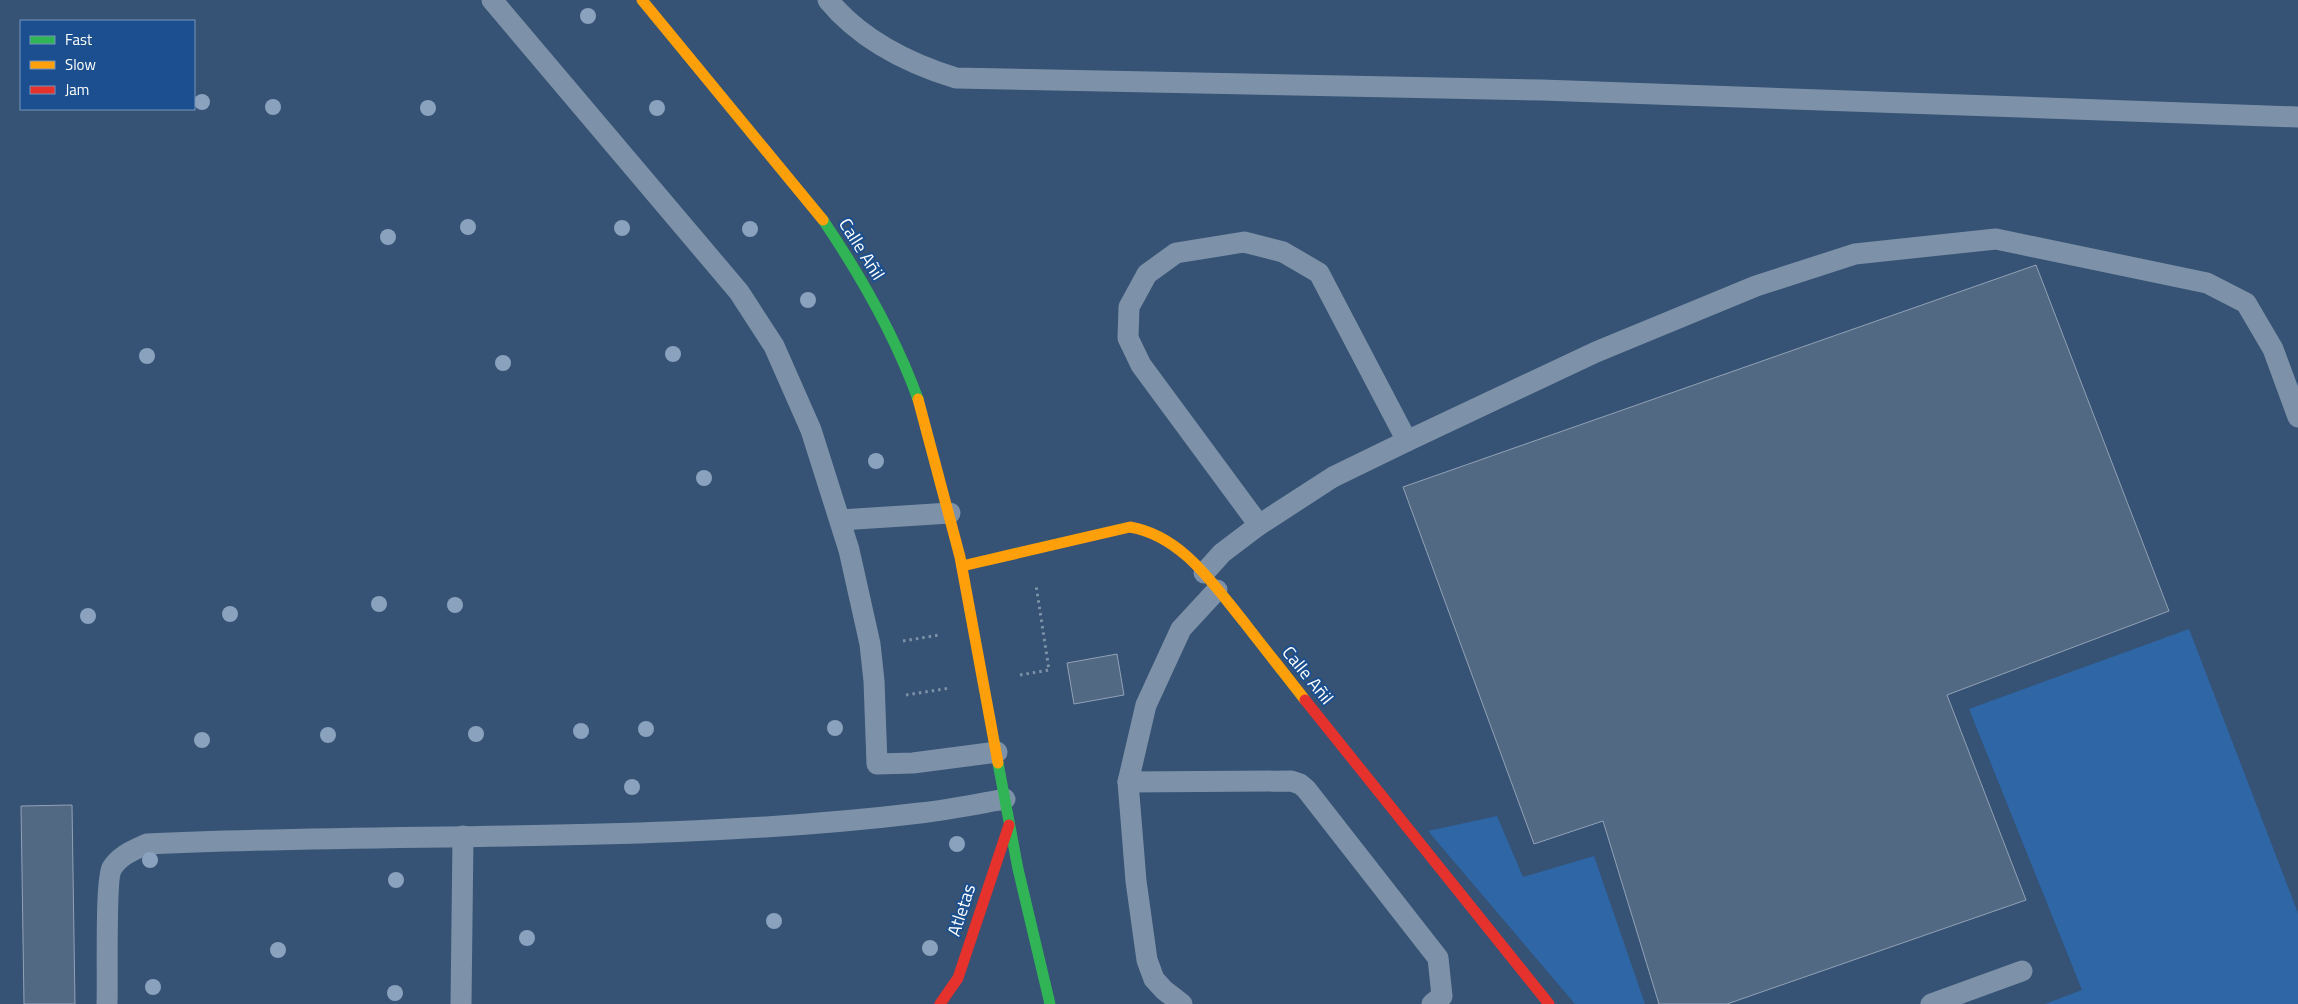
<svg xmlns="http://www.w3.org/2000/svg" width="2298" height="1004" font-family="'Titillium Web',sans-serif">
	<rect width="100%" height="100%" fill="#365274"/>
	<g fill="#2f66a5">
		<polygon points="2189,629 2298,913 2298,1004 2045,1004 2082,990 1969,709"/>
		<polygon points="1497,816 1523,877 1594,856 1645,1004 1575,1004 1428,831"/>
	</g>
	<g fill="#526984" stroke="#92a2b6">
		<polygon points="2036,265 2169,611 1947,695 2026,900 1727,1004 1659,1004 1603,821 1534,844 1403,487"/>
		<polygon points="1117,654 1124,695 1074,704 1067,663"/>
		<polygon points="72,805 75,1004 24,1004 21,806"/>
	</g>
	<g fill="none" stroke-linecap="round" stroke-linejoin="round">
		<g stroke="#7d92a8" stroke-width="3" stroke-dasharray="2.5 4" stroke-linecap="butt">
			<polyline points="903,641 939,635"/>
			<polyline points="1020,675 1049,670 1036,585"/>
			<polyline points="906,695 950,688"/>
		</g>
		<g stroke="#7d92a8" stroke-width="21">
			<polyline points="492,0 739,292 774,346 811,430 849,550 870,644 874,681 877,764 913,763 997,752"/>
			<path d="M 828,0 C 861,40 907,63 956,78 L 1542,90 L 2298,117"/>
			<polyline points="840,520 950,513"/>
			<polyline points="1259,525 1141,365 1128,338 1129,307 1147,274 1176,253 1244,242 1283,252 1319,273 1407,441"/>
			<polyline points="1204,573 1222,553 1259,525 1333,477 1407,441 1596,352 1756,286 1855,254 1996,239 2207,283 2246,303 2273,349 2298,417"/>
			<polyline points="1128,782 1291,781 1300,784 1306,789 1438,958 1442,996 1432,1004"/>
			<path d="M 107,1004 C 108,983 105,879 112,868 C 120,855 134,850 147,844 C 404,832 664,844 920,813 C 948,810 977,804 1005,799"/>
			<polyline points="461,1004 463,836"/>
			<polyline points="1182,1004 1164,990 1154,979 1147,960 1136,881 1128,782 1146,705 1181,629 1217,590"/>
			<polyline points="1931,1004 2022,971"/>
		</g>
		<g stroke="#30b455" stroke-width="11">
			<path d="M 823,220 C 861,276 895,336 918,399"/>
			<polyline points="998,763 1018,869 1050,1004"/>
		</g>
		<g stroke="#ff9f0a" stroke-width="11">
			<polyline points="642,0 823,220"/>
			<polyline points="918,399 960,557 998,763"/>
			<path d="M 962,566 L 1130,527 C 1182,536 1213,584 1244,622 C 1264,648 1285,674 1305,700"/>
		</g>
		<g stroke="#e5322d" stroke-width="11">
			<polyline points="1305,700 1549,1004"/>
			<polyline points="940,1004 958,978 1009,825"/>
		</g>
	</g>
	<g fill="#8aa2be">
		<circle cx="588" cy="16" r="8"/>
		<circle cx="202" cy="102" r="8"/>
		<circle cx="273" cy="107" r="8"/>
		<circle cx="428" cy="108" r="8"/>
		<circle cx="657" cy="108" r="8"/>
		<circle cx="468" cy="227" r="8"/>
		<circle cx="622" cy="228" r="8"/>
		<circle cx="750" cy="229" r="8"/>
		<circle cx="388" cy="237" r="8"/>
		<circle cx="808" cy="300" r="8"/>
		<circle cx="673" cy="354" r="8"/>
		<circle cx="147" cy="356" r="8"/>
		<circle cx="503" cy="363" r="8"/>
		<circle cx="876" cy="461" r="8"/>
		<circle cx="704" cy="478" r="8"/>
		<circle cx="379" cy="604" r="8"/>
		<circle cx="455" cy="605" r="8"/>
		<circle cx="230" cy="614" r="8"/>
		<circle cx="88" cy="616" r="8"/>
		<circle cx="835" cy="728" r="8"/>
		<circle cx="646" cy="729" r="8"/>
		<circle cx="581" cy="731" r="8"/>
		<circle cx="476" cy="734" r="8"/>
		<circle cx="328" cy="735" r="8"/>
		<circle cx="202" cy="740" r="8"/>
		<circle cx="632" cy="787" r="8"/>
		<circle cx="957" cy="844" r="8"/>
		<circle cx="150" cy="860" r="8"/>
		<circle cx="396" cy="880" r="8"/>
		<circle cx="774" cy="921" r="8"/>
		<circle cx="527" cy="938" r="8"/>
		<circle cx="930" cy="948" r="8"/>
		<circle cx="278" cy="950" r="8"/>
		<circle cx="153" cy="987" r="8"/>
		<circle cx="395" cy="993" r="8"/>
	</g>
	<g text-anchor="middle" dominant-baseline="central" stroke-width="4" stroke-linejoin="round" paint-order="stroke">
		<g font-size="18" fill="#fff" stroke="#1b4f8f">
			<text transform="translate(862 249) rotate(58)">Calle Añil</text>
			<text transform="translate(1308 675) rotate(51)">Calle Añil</text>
			<text transform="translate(961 910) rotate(-72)">Atletas</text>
		</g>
	</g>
	<rect x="20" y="20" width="175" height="90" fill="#1b4f8f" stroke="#7695bc"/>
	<rect x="30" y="36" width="25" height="8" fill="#30b455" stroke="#7695bc"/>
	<text x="65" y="45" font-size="15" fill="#ffffff">Fast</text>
	<rect x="30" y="61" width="25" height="8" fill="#ff9f0a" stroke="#7695bc"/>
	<text x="65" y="70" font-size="15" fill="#ffffff">Slow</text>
	<rect x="30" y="86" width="25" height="8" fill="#e5322d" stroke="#7695bc"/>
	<text x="65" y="95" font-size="15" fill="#ffffff">Jam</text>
</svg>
